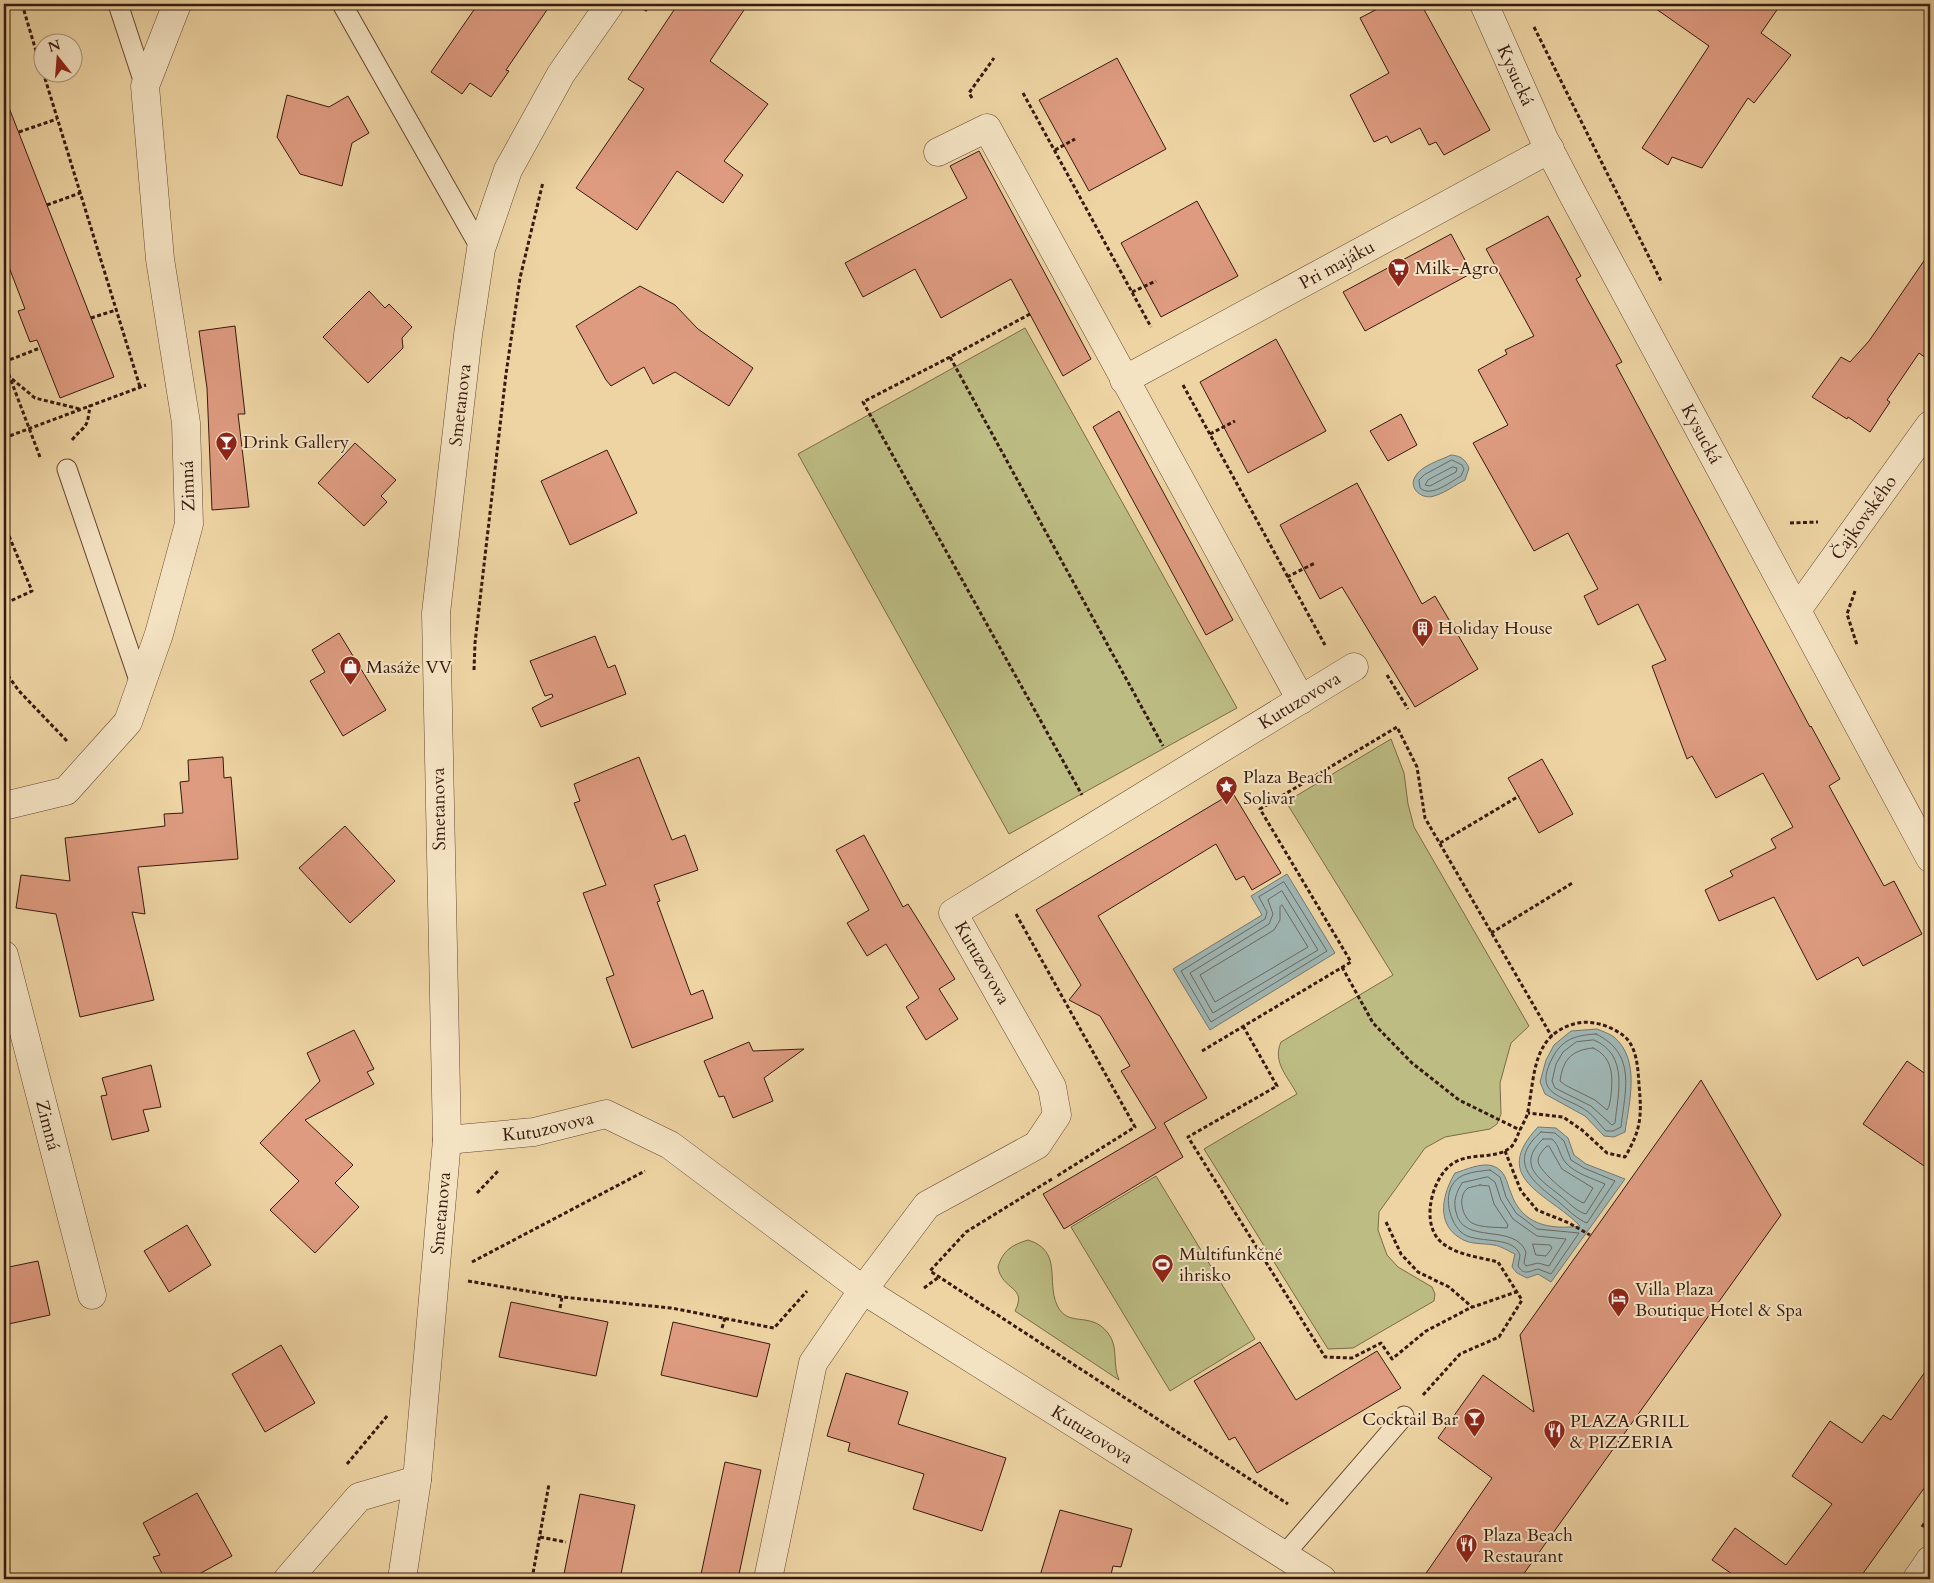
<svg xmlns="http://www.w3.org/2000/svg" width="1934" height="1583" font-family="Cardo,serif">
	<rect width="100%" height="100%" fill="#eed4a3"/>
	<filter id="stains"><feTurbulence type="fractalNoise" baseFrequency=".004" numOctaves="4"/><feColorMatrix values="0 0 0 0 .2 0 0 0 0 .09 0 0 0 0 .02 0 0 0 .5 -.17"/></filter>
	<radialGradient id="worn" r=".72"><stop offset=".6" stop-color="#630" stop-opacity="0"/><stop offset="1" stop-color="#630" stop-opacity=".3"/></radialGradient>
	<g fill="#bcbc83" stroke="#7a6b48">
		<polygon points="1025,328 1237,708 1009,834 798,454"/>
		<path d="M 1391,739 L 1404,773 L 1408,804 L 1414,827 L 1529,1026 L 1511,1043 L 1500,1083 L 1501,1114 L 1497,1124 L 1490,1129 L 1445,1137 L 1425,1148 L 1379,1212 L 1378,1230 L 1387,1255 L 1398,1267 L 1432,1287 L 1435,1294 L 1434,1301 L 1353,1348 L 1328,1349 L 1204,1149 L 1297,1094 C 1288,1077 1272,1062 1281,1042 L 1393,975 L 1286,802 Z"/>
		<polygon points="1156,1176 1255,1339 1170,1391 1071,1227"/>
		<path d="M 1028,1240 C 1063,1251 1046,1281 1057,1305 C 1068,1329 1090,1310 1108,1333 C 1119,1347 1112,1364 1119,1380 L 1015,1311 C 1028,1286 1002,1291 998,1267 C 1003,1250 1012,1245 1028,1240 Z"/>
	</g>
	<g fill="#9fb5b2" stroke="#757770">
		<path d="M 1451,455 C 1461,456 1465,459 1469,468 L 1465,480 C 1455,485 1445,493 1434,496 C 1423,500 1408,489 1415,477 C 1420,466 1441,460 1451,455 Z"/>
		<polygon points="1287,874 1335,953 1210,1030 1173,969 1262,915 1251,896"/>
		<path d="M 1597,1029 C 1602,1031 1610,1034 1614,1037 C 1641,1060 1629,1103 1625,1132 L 1614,1137 L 1604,1136 L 1585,1116 L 1545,1094 L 1540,1082 L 1546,1060 L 1554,1045 L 1571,1031 Z"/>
		<path d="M 1538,1127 L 1556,1128 L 1568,1138 L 1574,1155 L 1586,1164 L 1625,1179 L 1551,1282 L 1538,1274 L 1527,1278 L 1517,1273 L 1512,1267 L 1515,1254 C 1508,1251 1501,1246 1494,1245 C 1483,1243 1470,1245 1460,1238 C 1435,1223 1443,1193 1455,1173 C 1465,1170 1482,1162 1493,1166 C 1506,1171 1506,1181 1511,1193 C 1522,1225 1550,1230 1580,1226 C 1548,1193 1489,1179 1538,1127 Z"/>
	</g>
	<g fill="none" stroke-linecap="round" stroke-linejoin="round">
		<g stroke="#6b6860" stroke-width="1">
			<path d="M 1452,460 L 1462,465 L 1464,469 L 1461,476 C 1450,482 1431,498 1420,488 L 1419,480 L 1424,475 Z"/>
			<polygon points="1453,467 1457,468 1456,472 1430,486 1425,485 1428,480"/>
			<polygon points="1284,882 1327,951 1211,1022 1181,971 1265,919 1267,912 1259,897"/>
			<polygon points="1282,891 1318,950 1213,1013 1190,973 1269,924 1273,914 1268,900"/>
			<polygon points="1282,905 1308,947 1215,1002 1200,975 1274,930 1280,920 1280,907"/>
			<path d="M 1596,1034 C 1637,1054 1625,1090 1621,1127 L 1613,1131 L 1606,1131 C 1600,1125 1594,1116 1587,1111 C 1562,1094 1531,1096 1554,1055 C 1564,1038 1578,1035 1596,1034 Z"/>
			<path d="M 1594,1040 C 1629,1055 1618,1093 1615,1123 L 1612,1125 L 1591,1106 L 1555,1088 L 1552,1081 L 1556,1064 L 1563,1052 L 1576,1042 Z"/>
			<path d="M 1593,1048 C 1613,1057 1613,1076 1611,1095 C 1610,1101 1610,1106 1607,1110 L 1595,1100 L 1565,1085 L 1560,1081 C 1563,1059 1572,1050 1593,1048 Z"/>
			<path d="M 1541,1132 L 1555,1133 L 1564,1141 L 1571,1160 L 1584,1168 L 1615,1181 L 1587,1223 C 1578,1220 1567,1209 1559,1202 C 1533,1182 1506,1162 1541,1132 Z"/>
			<path d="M 1543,1139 L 1552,1139 C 1560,1146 1559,1155 1566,1163 C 1576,1174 1592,1178 1605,1184 L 1586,1214 C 1577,1212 1568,1202 1561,1196 C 1539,1179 1516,1165 1543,1139 Z"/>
			<path d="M 1549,1146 L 1562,1169 L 1593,1188 L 1584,1203 C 1575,1201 1538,1171 1538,1161 C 1538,1156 1542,1151 1546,1147 Z"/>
			<path d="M 1490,1170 L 1500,1177 L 1506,1197 L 1516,1213 L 1537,1229 L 1579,1233 L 1551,1274 L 1538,1269 C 1529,1271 1524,1276 1518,1266 L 1520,1255 C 1513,1234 1474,1245 1461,1232 C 1448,1220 1441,1189 1460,1177 C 1468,1172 1481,1171 1490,1170 Z"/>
			<path d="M 1488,1177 L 1495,1182 L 1501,1200 L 1513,1219 L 1537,1236 L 1566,1239 L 1549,1266 L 1538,1263 L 1526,1266 L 1524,1263 L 1526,1252 C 1514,1222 1463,1246 1456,1212 C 1453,1201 1456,1193 1462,1183 Z"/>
			<path d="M 1480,1185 L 1489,1186 L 1494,1204 L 1508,1225 L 1507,1228 C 1497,1227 1481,1228 1472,1223 C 1462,1217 1457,1196 1468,1188 C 1471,1187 1477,1186 1480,1185 Z"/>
			<polygon points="1533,1244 1550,1245 1552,1248 1546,1256 1536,1255"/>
		</g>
	</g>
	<g fill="#de9b80" stroke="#371a0e">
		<polygon points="478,4 551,4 506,70 509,71 491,97 470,83 462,94 431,72"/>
		<polygon points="678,4 748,4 710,61 768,104 724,161 743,175 723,203 677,171 637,230 576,188 644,89 628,79"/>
		<polygon points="1387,4 1421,4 1490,130 1444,155 1436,142 1429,145 1420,128 1391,143 1387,136 1374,142 1350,95 1389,73 1360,18"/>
		<polygon points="1649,4 1781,4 1761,33 1791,55 1754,103 1748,98 1702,168 1672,157 1668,165 1642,148 1709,46"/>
		<polygon points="1117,58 1166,149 1089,191 1039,100"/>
		<polygon points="287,95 329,107 348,96 369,133 352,143 342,186 300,174 277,137"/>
		<polygon points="4,100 6,100 114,377 60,398 37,340 30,342 18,311 25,309 4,254"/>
		<polygon points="979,151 1091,359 1063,376 1011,279 941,318 915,269 863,297 845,263 967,198 950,166"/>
		<polygon points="1197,201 1238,276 1161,317 1121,243"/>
		<polygon points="1548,216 1581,276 1576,279 1622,362 1616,365 1810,727 1811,726 1840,779 1829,786 1884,886 1894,881 1922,934 1863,966 1858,957 1817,980 1774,897 1719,921 1705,890 1733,876 1730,871 1776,848 1771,839 1793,827 1763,773 1716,798 1692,756 1687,759 1652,666 1666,660 1638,604 1598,625 1584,596 1598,589 1568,533 1534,551 1473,443 1508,425 1478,370 1507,354 1505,350 1534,336 1486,249"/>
		<polygon points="1451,234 1472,273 1365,331 1343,292"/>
		<polygon points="1930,252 1930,361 1919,353 1887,400 1890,402 1870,432 1848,417 1847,419 1812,397 1841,357 1850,362 1869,341"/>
		<polygon points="640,286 675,305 698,329 753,368 729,406 675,372 653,384 644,367 611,386 606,380 576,326"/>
		<polygon points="369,291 385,308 389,304 412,327 402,338 403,348 368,383 323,337"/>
		<polygon points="235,326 245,414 238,414 249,507 212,510 207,388 199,331"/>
		<polygon points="1276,339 1326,431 1248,473 1200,382"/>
		<polygon points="1119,411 1233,620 1206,635 1093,427"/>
		<polygon points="1401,414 1417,445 1388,461 1370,431"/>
		<polygon points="355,443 396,480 381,496 387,502 364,526 318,483"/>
		<polygon points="607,450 637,513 570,545 541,481"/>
		<polygon points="1357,483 1422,604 1435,596 1478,669 1415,707 1342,587 1320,599 1280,525"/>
		<polygon points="339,633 386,710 343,736 310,681 325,672 312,650"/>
		<polygon points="595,636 608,668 615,665 626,694 541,727 532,708 553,697 552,694 545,696 530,661"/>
		<polygon points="223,757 224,778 231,777 238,859 138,867 145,914 132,912 154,1000 80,1017 56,914 16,908 21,875 70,881 65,838 165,826 164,814 183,813 180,782 189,781 188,760"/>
		<polygon points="639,757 672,840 685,835 698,870 654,885 660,901 657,902 691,995 703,990 713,1018 632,1048 606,978 614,975 583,893 606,885 574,803 580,801 574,784"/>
		<polygon points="1542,759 1573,814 1539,833 1508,778"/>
		<polygon points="1234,795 1281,873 1252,890 1244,876 1236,880 1216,844 1098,916 1207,1098 1164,1123 1183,1157 1064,1229 1043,1194 1156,1128 1121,1071 1130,1066 1100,1016 1069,1000 1081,985 1036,910 1224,798 1225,800"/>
		<polygon points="345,826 395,881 350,923 299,868"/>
		<polygon points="864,835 903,907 908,904 955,979 939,989 958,1019 926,1040 906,1007 919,998 886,944 867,956 847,923 869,910 836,850"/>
		<polygon points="354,1030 374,1069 367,1072 374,1084 305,1120 353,1165 335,1183 359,1207 315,1253 270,1210 299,1181 260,1143 320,1081 307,1053"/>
		<polygon points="749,1042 753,1051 804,1049 764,1078 773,1101 733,1118 724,1096 719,1097 704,1061"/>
		<polygon points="1907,1061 1930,1077 1930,1170 1863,1124"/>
		<polygon points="151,1065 161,1107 143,1110 149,1131 112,1140 101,1096 107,1095 102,1078"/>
		<polygon points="1701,1080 1781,1215 1520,1579 1422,1579 1492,1478 1438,1438 1483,1375 1534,1412 1520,1335"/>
		<polygon points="187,1225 211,1265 169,1292 144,1251"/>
		<polygon points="38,1261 50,1315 4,1325 4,1268"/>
		<polygon points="511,1302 608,1322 596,1376 499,1357"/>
		<polygon points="673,1322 770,1344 757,1397 661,1375"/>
		<polygon points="1260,1342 1296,1400 1377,1351 1401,1388 1257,1473 1235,1437 1229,1440 1194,1381"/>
		<polygon points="281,1345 315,1403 265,1432 232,1374"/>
		<polygon points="1930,1365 1930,1480 1859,1579 1739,1579 1712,1560 1735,1528 1786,1565 1832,1504 1792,1476 1830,1421 1862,1443 1883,1415 1891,1420"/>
		<polygon points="846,1373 908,1392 898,1424 1006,1458 982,1531 913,1509 924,1474 848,1451 850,1443 827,1436"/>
		<polygon points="725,1462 761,1470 738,1579 700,1579"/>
		<polygon points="197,1493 232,1556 190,1579 165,1579 153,1557 160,1555 143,1523"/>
		<polygon points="580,1494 635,1505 620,1579 563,1579"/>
		<polygon points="1060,1510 1132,1529 1121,1567 1113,1566 1110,1579 1039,1579"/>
	</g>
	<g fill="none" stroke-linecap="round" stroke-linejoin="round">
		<defs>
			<g id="service">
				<polyline points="118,4 145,86"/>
				<polyline points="342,4 481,249"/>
				<polyline points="67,469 141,686"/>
				<polyline points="1284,1555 1404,1416"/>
			</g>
			<g id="minor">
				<polyline points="938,152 987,128 1301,700"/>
				<path id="s1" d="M 1124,380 L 1550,149"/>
				<path id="s2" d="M 1797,610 L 1930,425"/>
				<polyline points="4,806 66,791 128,722 159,634 189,524 186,423 160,259 145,86 177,4"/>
				<path id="s3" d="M 4,955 L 92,1295"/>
				<path id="s4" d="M 447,1140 L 534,1132 L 606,1114 L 670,1145 L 863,1290 L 1322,1579"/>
				<polyline points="288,1579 359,1497 417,1480"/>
				<path id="s5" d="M 402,1579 L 417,1480 L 447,1140 L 436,613 L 468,335 L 481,249 L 508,170 L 561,74 L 610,4"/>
				<path id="s6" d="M 768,1579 L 813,1363 L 863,1290 L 927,1205 L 1037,1145 L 1057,1115 L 1052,1087 L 953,913 L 1354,667"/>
				<polyline points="1917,1579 1930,1560"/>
			</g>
			<g id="tertiary">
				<path id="s7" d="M 1484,4 L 1544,139 L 1572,193 L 1930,858"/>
			</g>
		</defs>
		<use href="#service" stroke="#654833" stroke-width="21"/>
		<use href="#minor" stroke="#654833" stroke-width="29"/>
		<use href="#tertiary" stroke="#654833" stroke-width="29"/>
		<g stroke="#371a0e" stroke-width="3" stroke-dasharray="4 2.5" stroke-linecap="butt">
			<polyline points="22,4 42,71"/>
			<polyline points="645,11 650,4"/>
			<polyline points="1534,27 1662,283"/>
			<polyline points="43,72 140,387"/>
			<polyline points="1023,93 1151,327"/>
			<polyline points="972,98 969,93 994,58"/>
			<polyline points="19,132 57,119"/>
			<polyline points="1055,150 1075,139"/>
			<polyline points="47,205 80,193"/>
			<polyline points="1132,292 1156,281"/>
			<polyline points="1030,314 950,357 1163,746"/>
			<polyline points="91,318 116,310"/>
			<polyline points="950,357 863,402 1082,795"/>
			<polyline points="4,362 40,457"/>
			<polyline points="4,362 40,348"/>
			<polyline points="12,379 35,398 80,409"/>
			<polyline points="1183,385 1325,645"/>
			<polyline points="1210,434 1235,421"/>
			<polyline points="4,438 146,385"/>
			<path d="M 72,440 C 86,423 87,431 90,405"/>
			<polyline points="1790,523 1818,522"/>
			<polyline points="4,524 32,591 4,604"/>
			<polyline points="1287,577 1315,563"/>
			<polyline points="1855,591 1847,614 1857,645"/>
			<polyline points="4,670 19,691 67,741"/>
			<polyline points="474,670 475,643 506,374 520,278 543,182"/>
			<polyline points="1387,675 1408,709"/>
			<polyline points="1440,843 1519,796"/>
			<polyline points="1016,914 1135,1127 1057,1176"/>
			<polyline points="1491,933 1574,882"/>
			<polyline points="1342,967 1373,1023 1412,1063 1459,1100 1520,1130"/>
			<polyline points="1243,1026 1277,1086 1188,1137 1325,1357 1352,1358 1381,1343 1392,1359 1426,1331 1470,1308 1516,1292"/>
			<polyline points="1202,1051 1351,962 1260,809 1397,727 1417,767 1425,818 1552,1037"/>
			<polyline points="1505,1151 1521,1191 1537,1210 1569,1223 1590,1235"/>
			<polyline points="1052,1179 966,1232 930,1271 1288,1504"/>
			<polyline points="477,1193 499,1170"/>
			<polyline points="1386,1222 1401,1254 1418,1272 1449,1287 1472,1307"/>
			<polyline points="472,1262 645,1171"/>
			<polyline points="468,1281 562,1297 671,1308 774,1328 807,1291"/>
			<polyline points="924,1288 939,1277"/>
			<polyline points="560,1308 562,1297"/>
			<polyline points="722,1328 725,1318"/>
			<path d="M 1423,1395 L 1460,1354 L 1499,1337 L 1522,1300 L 1498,1262 C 1479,1257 1456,1255 1441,1242 C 1420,1223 1432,1178 1452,1164 C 1468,1152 1494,1160 1510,1148 C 1514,1145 1517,1137 1519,1132 C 1522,1125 1527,1118 1528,1111 C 1535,1075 1532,1033 1578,1023 C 1593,1020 1611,1026 1624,1036 C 1637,1047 1638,1068 1639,1085 C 1642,1116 1641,1130 1625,1157 L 1607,1153 L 1582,1130 L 1563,1117 L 1528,1113"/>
			<polyline points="347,1464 388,1415"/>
			<polyline points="1922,1527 1930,1515"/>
			<polyline points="540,1537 566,1542"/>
			<polyline points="532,1579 549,1484"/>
		</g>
		<use href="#service" stroke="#f4e3c3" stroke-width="19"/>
		<use href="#minor" stroke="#f4e3c3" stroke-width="28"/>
		<use href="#tertiary" stroke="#f4e3c3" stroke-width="28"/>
	</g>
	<defs>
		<symbol id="supermarket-pin" viewBox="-11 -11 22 30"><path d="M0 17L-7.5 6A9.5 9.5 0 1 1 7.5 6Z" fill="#8f2418" stroke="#f4e3c3"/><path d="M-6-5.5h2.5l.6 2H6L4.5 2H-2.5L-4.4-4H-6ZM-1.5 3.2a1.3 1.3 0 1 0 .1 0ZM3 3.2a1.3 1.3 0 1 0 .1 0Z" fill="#fff"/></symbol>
		<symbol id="bar-pin" viewBox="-11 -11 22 30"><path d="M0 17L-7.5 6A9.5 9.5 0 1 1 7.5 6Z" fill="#8f2418" stroke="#f4e3c3"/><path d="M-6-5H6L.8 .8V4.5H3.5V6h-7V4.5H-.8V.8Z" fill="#fff"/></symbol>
		<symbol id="building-pin" viewBox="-11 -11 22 30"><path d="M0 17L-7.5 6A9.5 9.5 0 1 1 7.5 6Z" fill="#8f2418" stroke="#f4e3c3"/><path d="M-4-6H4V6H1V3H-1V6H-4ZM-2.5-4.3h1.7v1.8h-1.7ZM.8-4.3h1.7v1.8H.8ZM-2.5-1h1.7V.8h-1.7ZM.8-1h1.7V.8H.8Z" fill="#fff"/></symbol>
		<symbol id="shop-pin" viewBox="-11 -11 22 30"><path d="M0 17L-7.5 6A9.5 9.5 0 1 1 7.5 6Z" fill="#8f2418" stroke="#f4e3c3"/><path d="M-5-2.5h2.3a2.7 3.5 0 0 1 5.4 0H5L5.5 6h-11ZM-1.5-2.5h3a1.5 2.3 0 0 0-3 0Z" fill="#fff"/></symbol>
		<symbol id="sight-pin" viewBox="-11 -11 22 30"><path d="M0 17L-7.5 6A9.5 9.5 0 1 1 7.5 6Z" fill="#8f2418" stroke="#f4e3c3"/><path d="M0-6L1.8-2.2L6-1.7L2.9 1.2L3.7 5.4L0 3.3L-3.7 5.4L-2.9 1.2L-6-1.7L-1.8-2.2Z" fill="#fff"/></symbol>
		<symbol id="stadium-pin" viewBox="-11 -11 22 30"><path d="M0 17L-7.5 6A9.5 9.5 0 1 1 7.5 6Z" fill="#8f2418" stroke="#f4e3c3"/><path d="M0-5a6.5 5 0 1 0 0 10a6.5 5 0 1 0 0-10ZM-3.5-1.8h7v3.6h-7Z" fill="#fff"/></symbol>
		<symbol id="hotel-pin" viewBox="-11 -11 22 30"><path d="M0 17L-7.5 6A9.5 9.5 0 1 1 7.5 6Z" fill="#8f2418" stroke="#f4e3c3"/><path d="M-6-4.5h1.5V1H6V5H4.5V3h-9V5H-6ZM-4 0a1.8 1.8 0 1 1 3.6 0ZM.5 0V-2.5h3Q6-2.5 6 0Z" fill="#fff"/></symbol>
		<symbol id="restaurant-pin" viewBox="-11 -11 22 30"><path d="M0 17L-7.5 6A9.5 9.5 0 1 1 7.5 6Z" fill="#8f2418" stroke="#f4e3c3"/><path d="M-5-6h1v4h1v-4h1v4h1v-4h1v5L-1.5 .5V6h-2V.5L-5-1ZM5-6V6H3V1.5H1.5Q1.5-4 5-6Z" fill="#fff"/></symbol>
	</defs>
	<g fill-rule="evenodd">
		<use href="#supermarket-pin" x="1386" y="256" width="25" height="34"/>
		<use href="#bar-pin" x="214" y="430" width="25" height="34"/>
		<use href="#building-pin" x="1410" y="616" width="25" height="34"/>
		<use href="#shop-pin" x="338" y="654" width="25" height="34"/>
		<use href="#sight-pin" x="1214" y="774" width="25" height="34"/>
		<use href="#stadium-pin" x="1150" y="1252" width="25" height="34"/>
		<use href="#hotel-pin" x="1606" y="1286" width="25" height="34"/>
		<use href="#bar-pin" x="1462" y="1406" width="25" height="34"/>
		<use href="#restaurant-pin" x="1542" y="1418" width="25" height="34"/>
		<use href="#restaurant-pin" x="1454" y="1532" width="25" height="34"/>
	</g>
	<g text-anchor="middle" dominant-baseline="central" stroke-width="4" stroke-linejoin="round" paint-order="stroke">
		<g font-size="18" fill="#371a0e" stroke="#f4e3c3">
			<text stroke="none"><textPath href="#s7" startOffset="78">Kysucká</textPath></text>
			<text stroke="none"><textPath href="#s1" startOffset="242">Pri majáku</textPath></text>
			<text stroke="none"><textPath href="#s5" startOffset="1178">Smetanova</textPath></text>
			<text stroke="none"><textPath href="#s7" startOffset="482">Kysucká</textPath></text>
			<text transform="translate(188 486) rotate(-92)">Zimná</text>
			<text stroke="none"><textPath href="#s2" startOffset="114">Čajkovského</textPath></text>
			<text stroke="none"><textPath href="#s6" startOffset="1212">Kutuzovova</textPath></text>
			<text transform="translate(439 809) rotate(-91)">Smetanova</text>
			<text transform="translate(982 963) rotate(60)">Kutuzovova</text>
			<text stroke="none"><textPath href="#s3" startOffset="176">Zimná</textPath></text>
			<text stroke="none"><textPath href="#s4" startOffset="102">Kutuzovova</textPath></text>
			<text stroke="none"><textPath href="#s5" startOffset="368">Smetanova</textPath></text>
			<text stroke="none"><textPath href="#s4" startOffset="745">Kutuzovova</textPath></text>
		</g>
		<g font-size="18" fill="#371a0e" stroke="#f4e3c3" text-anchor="start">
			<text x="1415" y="268">Milk-Agro</text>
			<text x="243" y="442">Drink Gallery</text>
			<text x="1438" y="628">Holiday House</text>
			<text x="366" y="667">Masáže VV</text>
			<text x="1243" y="777">Plaza Beach<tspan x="1243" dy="21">Solivar</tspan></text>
			<text x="1179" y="1254">Multifunkčné<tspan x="1179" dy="21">ihrisko</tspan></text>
			<text x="1635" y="1289">Villa Plaza<tspan x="1635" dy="21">Boutique Hotel &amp; Spa</tspan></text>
			<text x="1458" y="1419" text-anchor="end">Cocktail Bar</text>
			<text x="1570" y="1421">PLAZA GRILL<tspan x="1570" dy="21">&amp; PIZZERIA</tspan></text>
			<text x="1483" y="1535">Plaza Beach<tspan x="1483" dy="21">Restaurant</tspan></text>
		</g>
	</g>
	<rect width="1934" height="1583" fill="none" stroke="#eed4a3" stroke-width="20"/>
	<rect x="5" y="5" width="1924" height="1573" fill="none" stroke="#371a0e" stroke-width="2.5"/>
	<rect x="10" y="10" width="1914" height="1563" fill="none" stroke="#371a0e"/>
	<g transform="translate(58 58) rotate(343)"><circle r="24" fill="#f4e3c3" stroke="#a8937b"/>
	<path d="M0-4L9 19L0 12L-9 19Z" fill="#8f2418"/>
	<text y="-8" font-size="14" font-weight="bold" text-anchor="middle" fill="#371a0e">N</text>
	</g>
	<rect width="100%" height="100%" filter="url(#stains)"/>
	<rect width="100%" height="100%" fill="url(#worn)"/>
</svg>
